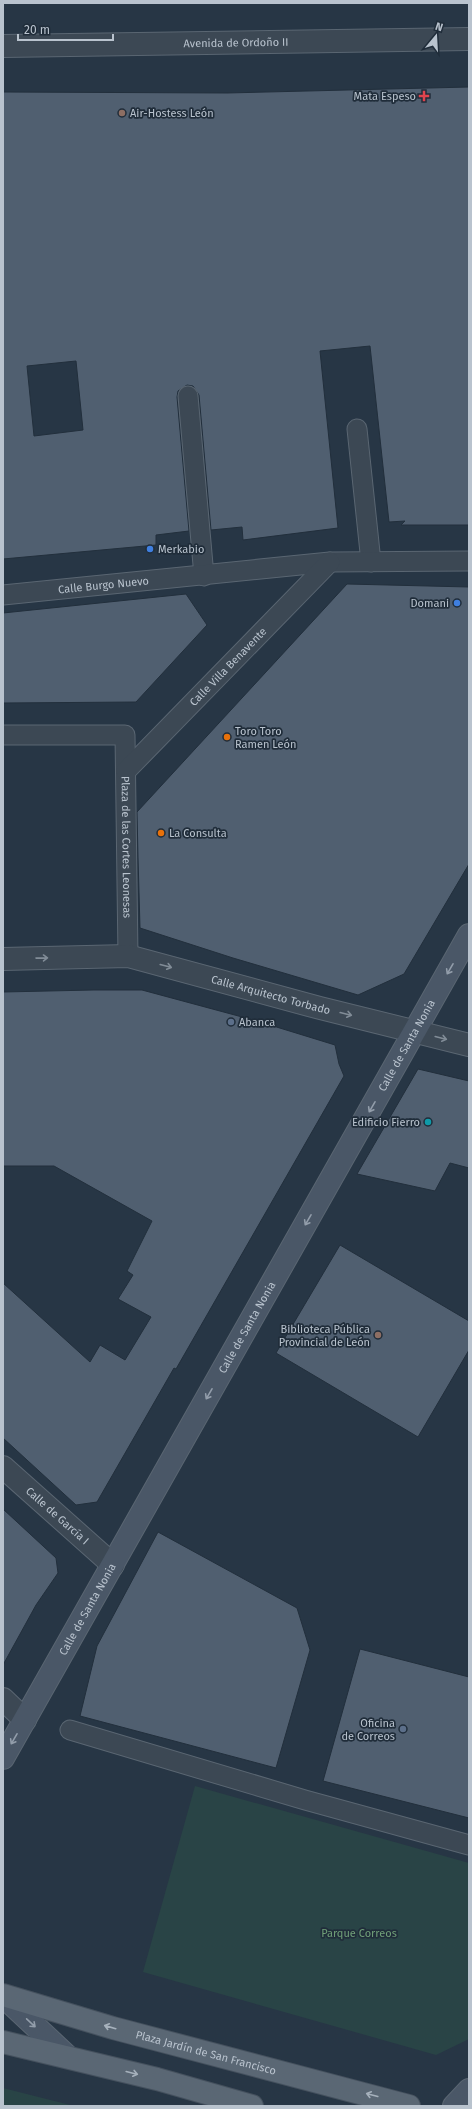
<svg xmlns="http://www.w3.org/2000/svg" width="472" height="2109" font-family="'Fira Sans',sans-serif">
	<rect width="100%" height="100%" fill="#273645"/>
	<g fill="#294446">
		<polygon points="195,1786 469,1863 469,2039 436,2055 143,1972"/>
		<polygon points="3,2088 74,2106 3,2106"/>
	</g>
	<g fill="#505f70" stroke="#222f3c" fill-rule="evenodd">
		<path d="M 469,87 L 469,525 L 401,525 L 405,521 L 389,522 L 370,346 L 320,351 L 338,528 L 243,540 L 242,527 L 211,530 L 199,395 L 193,386 L 187,385 L 178,391 L 177,397 L 189,531 L 156,535 L 156,545 L 3,559 L 3,92 L 227,93 ZM 76,361 L 83,430 L 34,436 L 27,366 Z"/>
		<polygon points="347,584 469,587 469,864 404,974 358,995 233,958 140,928 138,857 137,812"/>
		<polygon points="186,594 207,625 136,702 3,703 3,613"/>
		<polygon points="93,990 142,990 257,1021 335,1045 339,1064 344,1076 176,1369 174,1368 97,1502 76,1505 3,1438 3,1283 90,1362 100,1345 125,1360 151,1317 118,1299 133,1275 127,1271 152,1221 54,1166 3,1166 3,992"/>
		<polygon points="418,1069 469,1081 469,1168 450,1163 435,1191 357,1174"/>
		<polygon points="340,1245 469,1321 469,1350 418,1437 276,1353"/>
		<polygon points="3,1509 56,1558 58,1573 36,1605 3,1665"/>
		<polygon points="158,1532 297,1608 310,1650 276,1768 80,1716 97,1646"/>
		<polygon points="360,1649 469,1677 469,1818 323,1781"/>
	</g>
	<g fill="none" stroke-linecap="round" stroke-linejoin="round">
		<defs>
			<g id="pedestrian">
				<polyline points="188,396 204,576"/>
				<polyline points="357,429 371,562"/>
				<path id="s1" d="M 3,595 L 330,562 L 469,561"/>
				<path id="s2" d="M 3,735 L 125,735 L 128,956"/>
				<path id="s3" d="M 126,771 L 330,562"/>
				<polyline points="70,1730 305,1800 469,1845"/>
			</g>
			<g id="minor">
				<path id="s4" d="M 3,46 L 469,39"/>
				<path id="s5" d="M 3,959 L 128,956 L 320,1008 L 469,1045"/>
				<path id="s6" d="M 3,1467 L 113,1565"/>
			</g>
			<polyline id="tertiary" points="3,1699 25,1720"/>
			<g id="secondary">
				<path id="s7" d="M 3,1758 L 469,935"/>
				<polyline points="3,1996 67,2056"/>
				<polyline points="454,2106 469,2090"/>
			</g>
			<g id="primary">
				<path id="s8" d="M 3,1995 L 113,2028 L 409,2106"/>
				<polyline points="3,2042 157,2079 252,2106"/>
			</g>
		</defs>
		<use href="#pedestrian" stroke="#5a6672" stroke-width="21"/>
		<use href="#minor" stroke="#5a6672" stroke-width="24"/>
		<use href="#tertiary" stroke="#5a6672" stroke-width="24"/>
		<use href="#secondary" stroke="#5a6672" stroke-width="24"/>
		<use href="#primary" stroke="#45515e" stroke-width="24"/>
		<use href="#pedestrian" stroke="#3c4854" stroke-width="19"/>
		<use href="#minor" stroke="#3c4854" stroke-width="22"/>
		<use href="#tertiary" stroke="#3c4854" stroke-width="22"/>
		<use href="#secondary" stroke="#4a5767" stroke-width="22"/>
		<use href="#primary" stroke="#5a6774" stroke-width="22"/>
	</g>
	<defs><path id="oneway-shaft" d="M-6 0H5M1.5-3L5.5 0L1.5 3" fill="none" stroke-width="1.6" stroke-linecap="round" stroke-linejoin="round"/></defs>
	<g stroke="#818c97">
		<use href="#oneway-shaft" transform="translate(42 958) rotate(-1)"/>
		<use href="#oneway-shaft" transform="translate(166 966) rotate(15)"/>
		<use href="#oneway-shaft" transform="translate(346 1014) rotate(14)"/>
		<use href="#oneway-shaft" transform="translate(441 1038) rotate(14)"/>
	</g>
	<g stroke="#929daa">
		<use href="#oneway-shaft" transform="translate(450 969) rotate(120)"/>
		<use href="#oneway-shaft" transform="translate(372 1107) rotate(120)"/>
		<use href="#oneway-shaft" transform="translate(308 1220) rotate(120)"/>
		<use href="#oneway-shaft" transform="translate(209 1394) rotate(120)"/>
		<use href="#oneway-shaft" transform="translate(14 1739) rotate(120)"/>
		<use href="#oneway-shaft" transform="translate(31 2023) rotate(43)"/>
	</g>
	<g stroke="#a6b1bc">
		<use href="#oneway-shaft" transform="translate(110 2027) rotate(-164)"/>
		<use href="#oneway-shaft" transform="translate(132 2073) rotate(14)"/>
		<use href="#oneway-shaft" transform="translate(372 2095) rotate(-165)"/>
	</g>
	<path fill="#e0444e" stroke="#202d3a" stroke-width="1.5" d="M422 90h4v4h4v4h-4v4h-4v-4h-4v-4h4z"/>
	<g fill="#8d6e63" stroke="#202d3a" stroke-width="1.5">
		<circle cx="122" cy="113" r="4"/>
		<circle cx="378" cy="1335" r="4"/>
	</g>
	<g fill="#3f7fe0" stroke="#202d3a" stroke-width="1.5">
		<circle cx="150" cy="549" r="4"/>
		<circle cx="457" cy="603" r="4"/>
	</g>
	<g fill="#e8710a" stroke="#202d3a" stroke-width="1.5">
		<circle cx="227" cy="737" r="4"/>
		<circle cx="161" cy="833" r="4"/>
	</g>
	<g fill="#5c6f8a" stroke="#202d3a" stroke-width="1.5">
		<circle cx="231" cy="1022" r="4"/>
		<circle cx="403" cy="1729" r="4"/>
	</g>
	<circle fill="#0f9aa8" stroke="#202d3a" stroke-width="1.5" cx="428" cy="1122" r="4"/>
	<g text-anchor="middle" dominant-baseline="central" stroke-width="3.5" stroke-linejoin="round" paint-order="stroke">
		<g font-size="11" fill="#b9c3ce" stroke="#202d3a">
			<text stroke="none"><textPath href="#s4" startOffset="233">Avenida de Ordoño II</textPath></text>
			<text stroke="none"><textPath href="#s1" startOffset="101">Calle Burgo Nuevo</textPath></text>
			<text stroke="none"><textPath href="#s3" startOffset="146">Calle Villa Benavente</textPath></text>
			<text stroke="none"><textPath href="#s2" startOffset="234">Plaza de las Cortes Leonesas</textPath></text>
			<text stroke="none"><textPath href="#s5" startOffset="273">Calle Arquitecto Torbado</textPath></text>
			<text stroke="none"><textPath href="#s7" startOffset="819">Calle de Santa Nonia</textPath></text>
			<text stroke="none"><textPath href="#s7" startOffset="495">Calle de Santa Nonia</textPath></text>
			<text stroke="none"><textPath href="#s6" startOffset="73">Calle de García I</textPath></text>
			<text stroke="none"><textPath href="#s7" startOffset="171">Calle de Santa Nonia</textPath></text>
			<text stroke="none"><textPath href="#s8" startOffset="211">Plaza Jardín de San Francisco</textPath></text>
		</g>
		<g font-size="11" fill="#b9c3ce" stroke="#202d3a" text-anchor="end">
			<text x="416" y="96">Mata Espeso</text>
			<text x="130" y="113" text-anchor="start">Air-Hostess León</text>
			<text x="158" y="549" text-anchor="start">Merkabio</text>
			<text x="449" y="603">Domani</text>
			<text x="235" y="731" text-anchor="start">Toro Toro<tspan x="235" dy="13">Ramen León</tspan></text>
			<text x="169" y="833" text-anchor="start">La Consulta</text>
			<text x="239" y="1022" text-anchor="start">Abanca</text>
			<text x="420" y="1122">Edificio Fierro</text>
			<text x="370" y="1329">Biblioteca Pública<tspan x="370" dy="13">Provincial de León</tspan></text>
			<text x="395" y="1723">Oficina<tspan x="395" dy="13">de Correos</tspan></text>
		</g>
		<g font-size="11" fill="#709f78" stroke="#202d3a">
			<text x="359" y="1933">Parque Correos</text>
		</g>
	</g>
	<rect width="472" height="2109" fill="none" stroke="#b9c3ce" stroke-width="8"/>
	<g transform="translate(436 36) rotate(18)" stroke="#202d3a" stroke-width="3" paint-order="stroke">
	<path d="M0-3L7 15L0 10L-7 15Z" fill="#b9c3ce"/>
	<text y="-6" font-size="11" font-weight="bold" text-anchor="middle" fill="#b9c3ce">N</text>
	</g>
	<path d="M18 34v6h95v-6" fill="none" stroke="#b9c3ce" stroke-width="2"/>
	<text x="24" y="34" font-size="12" fill="#b9c3ce" stroke="#202d3a" stroke-width="3" paint-order="stroke">20 m</text>
</svg>
